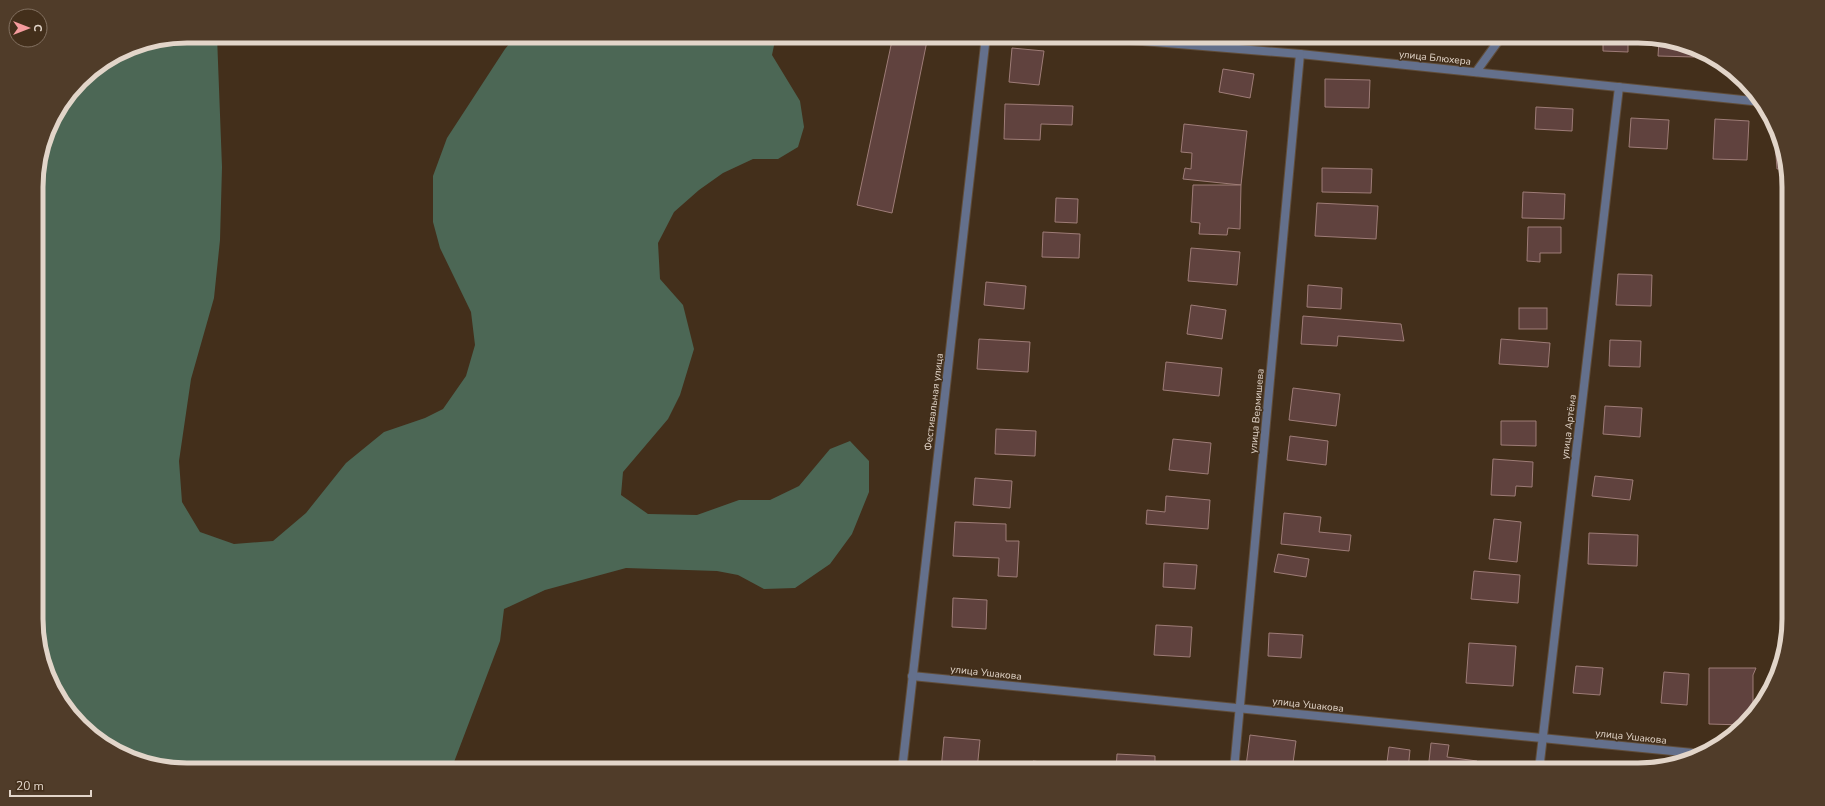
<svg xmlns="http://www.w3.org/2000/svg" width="1825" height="806" font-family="'Nunito Sans',sans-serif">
	<rect width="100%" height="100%" fill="#432f1b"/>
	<polygon fill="#4c6755" points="187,36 217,36 222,167 220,240 214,298 191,379 179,461 182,502 200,532 234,544 273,541 306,513 346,463 384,432 425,418 443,409 466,376 475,345 471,312 440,248 433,222 433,176 447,138 505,49 516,36 776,36 772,55 800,101 804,127 798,147 778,159 753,159 723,173 699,190 674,212 658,243 660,279 683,305 694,349 680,395 668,419 623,472 621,495 648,514 697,515 739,500 770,500 799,486 830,449 850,441 869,461 869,492 852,534 830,564 795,588 764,589 738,575 717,571 626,568 545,590 504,609 500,641 451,770 187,770 129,759 95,739 67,711 48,677 37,639 36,177 52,120 87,74 129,47"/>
	<g fill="#60423e" stroke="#9e7c77">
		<polygon points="893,36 928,36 892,213 857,205"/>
		<polygon points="1603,36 1628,36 1628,52 1603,51"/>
		<polygon points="1659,40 1694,47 1694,57 1658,56"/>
		<polygon points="1012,48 1044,51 1039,85 1009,82"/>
		<polygon points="1223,69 1254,74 1250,98 1219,92"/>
		<polygon points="1325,79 1370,80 1369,108 1325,107"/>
		<polygon points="1005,104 1073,106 1072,125 1041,124 1040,140 1004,139"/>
		<polygon points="1536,107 1573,109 1572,131 1535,129"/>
		<polygon points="1631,118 1669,120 1667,149 1629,147"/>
		<polygon points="1715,119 1749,121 1747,160 1713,159"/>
		<polygon points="1184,124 1247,131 1241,185 1183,179 1185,168 1191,169 1192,153 1181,152"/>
		<polygon points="1774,128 1777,129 1788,168 1777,169"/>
		<polygon points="1322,168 1372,169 1371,193 1322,192"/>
		<polygon points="1193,185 1241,185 1240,229 1228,228 1227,235 1199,234 1200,223 1191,222"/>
		<polygon points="1523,192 1565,194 1564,219 1522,218"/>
		<polygon points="1056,198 1078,199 1077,223 1055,222"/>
		<polygon points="1317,203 1378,206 1376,239 1315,236"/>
		<polygon points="1528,227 1561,227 1561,253 1540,253 1540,262 1527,261"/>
		<polygon points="1043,232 1080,234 1079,258 1042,257"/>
		<polygon points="1191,248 1240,252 1237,285 1188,281"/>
		<polygon points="1618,274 1652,275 1651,306 1616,305"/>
		<polygon points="986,282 1026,286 1024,309 984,305"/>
		<polygon points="1308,285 1342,288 1341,309 1307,307"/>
		<polygon points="1191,305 1226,310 1222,339 1187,334"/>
		<rect x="1519" y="308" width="28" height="21"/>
		<polygon points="1303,316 1401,324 1404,341 1338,336 1337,346 1301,344"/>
		<polygon points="979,339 1030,342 1028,372 977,369"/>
		<polygon points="1501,339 1550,343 1548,367 1499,364"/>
		<polygon points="1610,340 1641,341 1640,367 1609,366"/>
		<polygon points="1166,362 1222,368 1219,396 1163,390"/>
		<polygon points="1293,388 1340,394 1336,426 1289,420"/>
		<polygon points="1605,406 1642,408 1640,437 1603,434"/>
		<polygon points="1501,421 1536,421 1536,446 1501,445"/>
		<polygon points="996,429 1036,431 1035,456 995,454"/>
		<polygon points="1290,436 1328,441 1326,465 1287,460"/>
		<polygon points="1173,439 1211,443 1208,474 1169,470"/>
		<polygon points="1493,459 1533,462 1532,487 1516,486 1515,496 1491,495"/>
		<polygon points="1595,476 1633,480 1630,500 1592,496"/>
		<polygon points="975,478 1012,481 1010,508 973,505"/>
		<polygon points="1166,496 1210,500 1208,529 1146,524 1147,510 1165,512"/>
		<polygon points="1284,513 1321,517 1319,532 1351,535 1349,551 1281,544"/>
		<polygon points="1494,519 1521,522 1517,562 1489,559"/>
		<polygon points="955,522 1006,524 1006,541 1019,541 1017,577 998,576 999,558 953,556"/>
		<polygon points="1589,533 1638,535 1637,566 1588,564"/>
		<polygon points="1278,554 1309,559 1306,577 1274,572"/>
		<polygon points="1787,561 1789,561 1789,587 1785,587"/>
		<polygon points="1164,563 1197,565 1195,589 1163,587"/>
		<polygon points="1474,571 1520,575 1518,603 1471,599"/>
		<polygon points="953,598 987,600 986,629 952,627"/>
		<polygon points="1156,625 1192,627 1190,657 1154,655"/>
		<polygon points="1269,633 1303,635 1301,658 1268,656"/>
		<polygon points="1469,643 1516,646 1513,686 1466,683"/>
		<polygon points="1576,666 1603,668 1600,695 1573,693"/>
		<polygon points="1709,668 1756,668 1753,675 1753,716 1743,725 1709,724"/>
		<polygon points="1664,672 1689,674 1687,705 1661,703"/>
		<polygon points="1250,735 1296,741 1292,770 1274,770 1246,766"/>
		<polygon points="944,737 980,740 977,770 941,770"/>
		<polygon points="1431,743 1449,745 1447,757 1477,761 1476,770 1428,770"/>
		<polygon points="1389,747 1410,750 1408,770 1386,770"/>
		<polygon points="1117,754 1155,756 1155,770 1116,770"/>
		<polygon points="1033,761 1058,764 1057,770 1032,770"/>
	</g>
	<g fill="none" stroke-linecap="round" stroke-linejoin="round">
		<defs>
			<g id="street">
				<polyline points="1082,36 1300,54 1762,102"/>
				<polyline points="1476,72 1502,36"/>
				<polyline points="912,676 1703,754"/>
				<polyline points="902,770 986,36"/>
				<polyline points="1234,770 1300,54"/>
				<polyline points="1539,770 1619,87"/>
			</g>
		</defs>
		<use href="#street" stroke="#604d3a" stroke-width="10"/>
		<use href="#street" stroke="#64708c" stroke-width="8"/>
	</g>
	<g text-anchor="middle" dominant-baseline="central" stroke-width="3" stroke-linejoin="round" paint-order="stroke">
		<g font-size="10" fill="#e2d5c9" stroke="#432f1b">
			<text transform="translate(1435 58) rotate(6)">улица Блюхера</text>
			<text transform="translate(934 402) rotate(-83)">Фестивальная улица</text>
			<text transform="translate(1257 411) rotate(-85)">улица Вермишева</text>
			<text transform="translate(1569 427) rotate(-83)">улица Артёма</text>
			<text transform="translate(986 673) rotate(6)">улица Ушакова</text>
			<text transform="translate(1308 705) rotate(6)">улица Ушакова</text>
			<text transform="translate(1631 737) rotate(6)">улица Ушакова</text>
		</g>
	</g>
	<path d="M0 0H1825V806H0ZM187 43H1638A144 144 0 0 1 1782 187V619A144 144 0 0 1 1638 763H187A144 144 0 0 1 43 619V187A144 144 0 0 1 187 43Z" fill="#503c29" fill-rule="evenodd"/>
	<path fill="none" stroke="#e2d5c9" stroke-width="5" d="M187 43H1638A144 144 0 0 1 1782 187V619A144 144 0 0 1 1638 763H187A144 144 0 0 1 43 619V187A144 144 0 0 1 187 43Z"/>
	<g transform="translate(28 28) rotate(90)"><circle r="19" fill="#432f1b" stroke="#837161"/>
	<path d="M0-3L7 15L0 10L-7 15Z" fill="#f59b9d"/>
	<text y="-6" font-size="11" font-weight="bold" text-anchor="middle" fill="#e2d5c9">С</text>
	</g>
	<path d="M10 790v6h81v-6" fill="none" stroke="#e2d5c9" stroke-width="2"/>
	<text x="16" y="790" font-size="12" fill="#e2d5c9" stroke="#432f1b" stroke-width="3" paint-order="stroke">20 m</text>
</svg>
